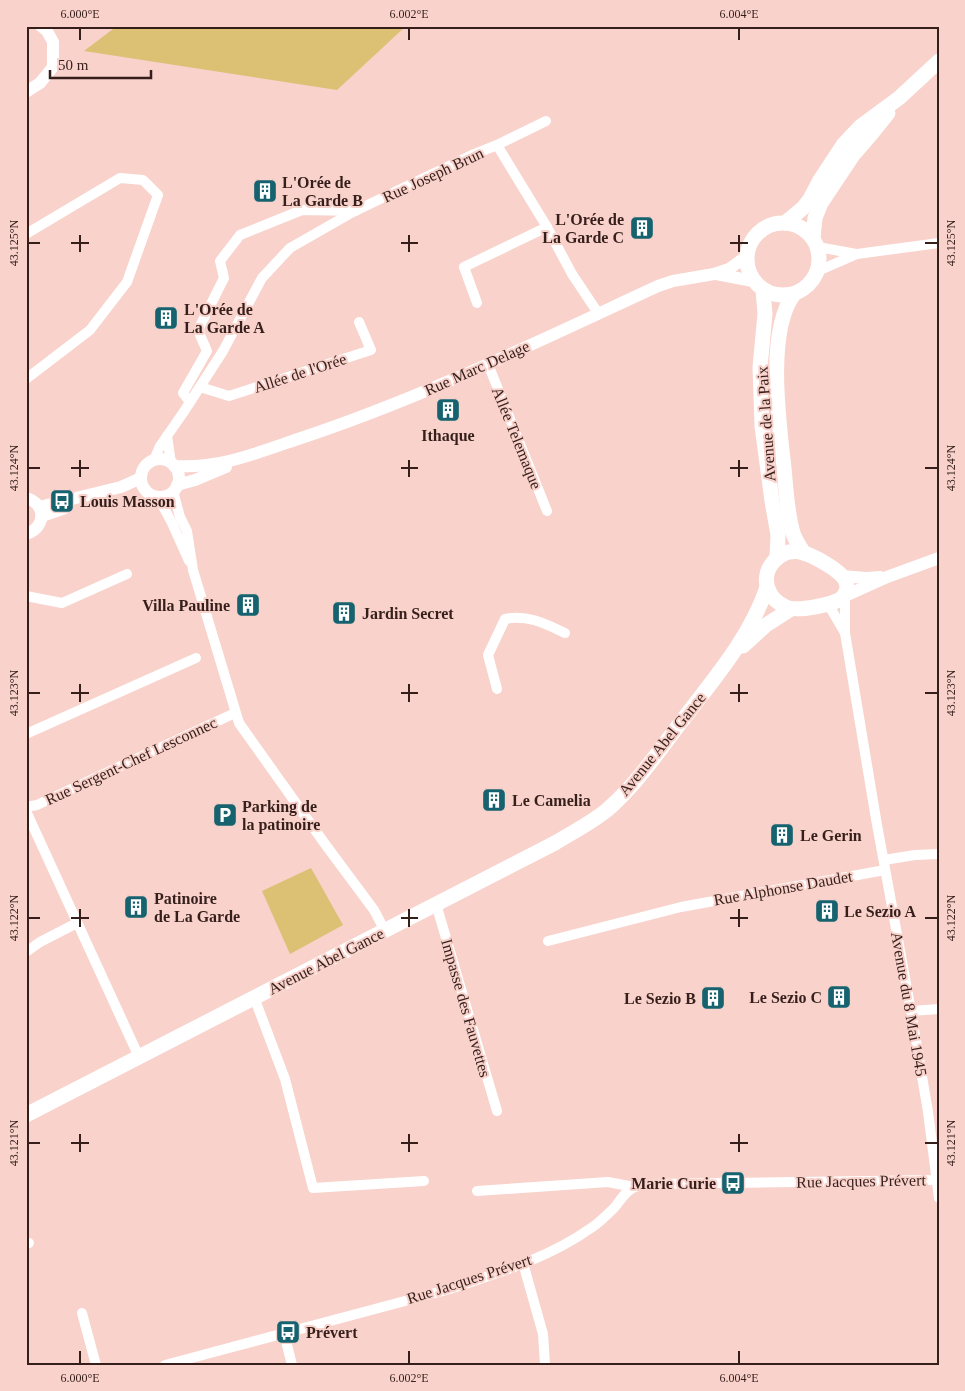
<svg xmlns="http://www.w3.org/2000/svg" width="965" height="1391" font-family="Georgia,serif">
	<rect width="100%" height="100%" fill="#f8d2cb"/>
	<g fill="#dcc074">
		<polygon points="117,26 406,26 337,90 84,51"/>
		<polygon points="311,868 343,925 290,954 262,891"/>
	</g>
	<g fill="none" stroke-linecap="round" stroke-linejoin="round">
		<g stroke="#fff" stroke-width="10">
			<polyline points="497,145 547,227 572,274 598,313"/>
			<polyline points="26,234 120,178 143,180 158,195 127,282 90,330 26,379"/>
			<polyline points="818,247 856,254"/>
			<polyline points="818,271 857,254 939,243"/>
			<polyline points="477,303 464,267 547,227"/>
			<polyline points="488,364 547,511"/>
			<polyline points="200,387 229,396 371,350 359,322"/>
			<polyline points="190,402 183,393 207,351 200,335 199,328 224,278 220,261 240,235 302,210 356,211"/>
			<polyline points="167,436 171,463"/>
			<polyline points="154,460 160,446 183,413 223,351 262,278 290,248 353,212 472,155 497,145 546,121"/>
			<polyline points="173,491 180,517 187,531 193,570 239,723 325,844 374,910 385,931"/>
			<polyline points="158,497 172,523 189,561"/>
			<polyline points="26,596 62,603 127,574"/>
			<polyline points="845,596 845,633 876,819 911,1011 928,1112 939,1198"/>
			<polyline points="825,605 831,609 845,633"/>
			<path d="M 497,689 L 488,655 L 505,619 C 527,614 546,624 565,633"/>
			<polyline points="26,734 196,658"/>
			<polyline points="26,807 37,805 235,713"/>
			<polyline points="26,811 139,1057"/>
			<polyline points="884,860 915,855 939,854"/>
			<polyline points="436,904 497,1111"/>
			<polyline points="548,941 681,907 885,870"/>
			<polyline points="26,952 40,942 77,923"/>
			<polyline points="254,997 285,1079 313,1188 424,1181"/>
			<polyline points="911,1011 939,1009"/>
			<polyline points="477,1191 608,1182 634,1187"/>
			<polyline points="26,1244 29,1243"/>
			<polyline points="523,1263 543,1334 545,1365"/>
			<polyline points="82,1313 96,1365"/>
			<polyline points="284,1333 292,1365"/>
			<path d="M 165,1365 L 450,1289 C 498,1273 549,1258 591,1228 C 599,1223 607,1215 614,1208 C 620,1201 626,1190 635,1187 C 640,1185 646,1185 650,1184 L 937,1180"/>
		</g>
		<g stroke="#fff" stroke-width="12">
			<polyline points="26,92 40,83 53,67 53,42 47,31 41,26"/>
			<polyline points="716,274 753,281"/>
			<circle cx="160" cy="478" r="19"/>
			<path d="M 174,466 C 218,469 254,454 295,440 C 420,399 539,341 658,286 L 673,281 L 714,274 L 729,269 L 747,256"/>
			<polyline points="177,485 195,480 226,467"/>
			<path d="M 26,498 C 47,504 46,528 26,534"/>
			<polyline points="39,507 121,487 141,478"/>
			<polyline points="42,516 65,508"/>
			<polyline points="841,576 866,578 880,577"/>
			<polyline points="845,596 887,577 939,558"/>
		</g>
		<g stroke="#fff" stroke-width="15">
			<circle cx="783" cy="259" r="36"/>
			<polyline points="785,223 803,208 810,199 820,180 843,145 861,126 899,98 939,61"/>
			<polyline points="813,238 815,218 821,203 853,155 872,133 888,113"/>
			<polyline points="763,290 765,314 760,367 762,426 772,501 778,535 777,558"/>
			<path d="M 794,294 C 766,331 779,423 784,468 C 786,488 787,513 793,533 C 795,540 800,547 804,553"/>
			<path d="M 788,552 C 792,552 796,551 800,552 C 811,554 840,570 845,580 C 846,582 847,586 847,588 C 846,592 845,595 842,598 C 833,605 797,612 786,607 C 759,595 760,563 788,552 Z"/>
			<polyline points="743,646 766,625 791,609"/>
			<path d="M 26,1115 L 555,843 C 573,832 591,823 607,810 C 636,785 658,752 681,722 C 713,680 750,638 767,587"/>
		</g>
	</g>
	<path fill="none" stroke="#361f1b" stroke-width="2" d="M 80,28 L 80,40M 409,28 L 409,40M 739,28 L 739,40M 80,235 L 80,252M 409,235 L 409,252M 739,235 L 739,252M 28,243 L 40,243M 71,243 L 89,243M 401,243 L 418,243M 730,243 L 748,243M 925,243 L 938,243M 80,460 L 80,477M 409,460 L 409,477M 739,460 L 739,477M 28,468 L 40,468M 71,468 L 89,468M 401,468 L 418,468M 730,468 L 748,468M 925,468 L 938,468M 80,684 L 80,702M 409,684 L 409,702M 739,684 L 739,702M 28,693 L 40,693M 71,693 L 89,693M 401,693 L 418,693M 730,693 L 748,693M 925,693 L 938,693M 80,909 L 80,927M 409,909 L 409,927M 739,909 L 739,927M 28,918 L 40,918M 71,918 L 89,918M 401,918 L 418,918M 730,918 L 748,918M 925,918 L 938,918M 80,1134 L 80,1152M 409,1134 L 409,1152M 739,1134 L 739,1152M 28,1143 L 40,1143M 71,1143 L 89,1143M 401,1143 L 418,1143M 730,1143 L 748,1143M 925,1143 L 938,1143M 80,1351 L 80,1364M 409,1351 L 409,1364M 739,1351 L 739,1364"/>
	<defs>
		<symbol id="building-square" viewBox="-11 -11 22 22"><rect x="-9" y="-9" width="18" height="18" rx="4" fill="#16626e" stroke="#f8d2cb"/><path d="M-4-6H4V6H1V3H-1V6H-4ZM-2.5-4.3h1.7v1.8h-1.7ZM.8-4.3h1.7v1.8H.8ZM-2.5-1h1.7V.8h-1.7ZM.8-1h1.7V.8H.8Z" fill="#fff"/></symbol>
		<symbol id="bus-square" viewBox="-11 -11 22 22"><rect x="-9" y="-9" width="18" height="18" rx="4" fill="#16626e" stroke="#f8d2cb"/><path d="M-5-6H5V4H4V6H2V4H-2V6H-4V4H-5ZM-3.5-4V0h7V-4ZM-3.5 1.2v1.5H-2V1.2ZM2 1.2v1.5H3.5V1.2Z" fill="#fff"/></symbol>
		<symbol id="parking-square" viewBox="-11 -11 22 22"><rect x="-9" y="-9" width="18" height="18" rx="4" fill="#16626e" stroke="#f8d2cb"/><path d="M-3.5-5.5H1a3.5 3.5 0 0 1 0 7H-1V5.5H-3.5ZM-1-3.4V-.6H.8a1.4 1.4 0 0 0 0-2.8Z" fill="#fff"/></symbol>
	</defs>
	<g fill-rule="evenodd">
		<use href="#building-square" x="251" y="177" width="28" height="28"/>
		<use href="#building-square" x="628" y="214" width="28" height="28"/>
		<use href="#building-square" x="152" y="304" width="28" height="28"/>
		<use href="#building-square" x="434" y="396" width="28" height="28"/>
		<use href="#bus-square" x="48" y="487" width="28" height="28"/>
		<use href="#building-square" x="234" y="591" width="28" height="28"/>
		<use href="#building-square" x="330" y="599" width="28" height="28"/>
		<use href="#building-square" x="480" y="786" width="28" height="28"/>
		<use href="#parking-square" x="211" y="801" width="28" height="28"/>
		<use href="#building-square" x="768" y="821" width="28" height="28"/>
		<use href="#building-square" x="122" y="893" width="28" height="28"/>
		<use href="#building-square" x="813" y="897" width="28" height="28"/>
		<use href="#building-square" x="825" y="983" width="28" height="28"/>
		<use href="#building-square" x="699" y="984" width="28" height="28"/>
		<use href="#bus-square" x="719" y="1169" width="28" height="28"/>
		<use href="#bus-square" x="274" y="1318" width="28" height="28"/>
	</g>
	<g text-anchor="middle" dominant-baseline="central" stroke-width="4" stroke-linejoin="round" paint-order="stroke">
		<g font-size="16" fill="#361f1b" stroke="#f8d2cb">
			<text transform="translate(433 175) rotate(-25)">Rue Joseph Brun</text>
			<text transform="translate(477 368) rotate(-24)">Rue Marc Delage</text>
			<text transform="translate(300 373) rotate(-18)">Allée de l'Orée</text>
			<text transform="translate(766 424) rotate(-94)">Avenue de la Paix</text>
			<text transform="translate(517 438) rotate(68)">Allée Telemaque</text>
			<text transform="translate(662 744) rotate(-51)">Avenue Abel Gance</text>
			<text transform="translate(131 761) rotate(-25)">Rue Sergent-Chef Lesconnec</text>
			<text transform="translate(783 888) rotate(-10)">Rue Alphonse Daudet</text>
			<text transform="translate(326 961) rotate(-27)">Avenue Abel Gance</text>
			<text transform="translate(909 1004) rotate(80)">Avenue du 8 Mai 1945</text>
			<text transform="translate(466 1008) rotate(74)">Impasse des Fauvettes</text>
			<text transform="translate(861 1181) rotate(-1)">Rue Jacques Prévert</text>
			<text transform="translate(469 1279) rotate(-18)">Rue Jacques Prévert</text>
		</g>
		<g font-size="16" font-weight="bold" fill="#361f1b" stroke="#f8d2cb" text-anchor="start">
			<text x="282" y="182">L'Orée de<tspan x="282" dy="18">La Garde B</tspan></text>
			<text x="624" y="219" text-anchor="end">L'Orée de<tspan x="624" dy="18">La Garde C</tspan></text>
			<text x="184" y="309">L'Orée de<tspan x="184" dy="18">La Garde A</tspan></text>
			<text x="448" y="435" text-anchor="middle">Ithaque</text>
			<text x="80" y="501">Louis Masson</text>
			<text x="230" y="605" text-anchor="end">Villa Pauline</text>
			<text x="362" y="613">Jardin Secret</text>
			<text x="512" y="800">Le Camelia</text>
			<text x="242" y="806">Parking de<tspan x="242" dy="18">la patinoire</tspan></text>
			<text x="800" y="835">Le Gerin</text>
			<text x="154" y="898">Patinoire<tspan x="154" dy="18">de La Garde</tspan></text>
			<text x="844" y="911">Le Sezio A</text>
			<text x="822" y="997" text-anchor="end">Le Sezio C</text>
			<text x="696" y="998" text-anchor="end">Le Sezio B</text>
			<text x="716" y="1183" text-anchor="end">Marie Curie</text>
			<text x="306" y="1332">Prévert</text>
		</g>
	</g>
	<rect width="965" height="1391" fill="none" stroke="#f8d2cb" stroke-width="55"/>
	<path d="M50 70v8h101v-8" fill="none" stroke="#361f1b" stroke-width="2.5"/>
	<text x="58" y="70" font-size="15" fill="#361f1b" stroke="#f8d2cb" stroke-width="4" paint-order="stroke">50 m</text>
	<rect x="28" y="28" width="910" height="1336" fill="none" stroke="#361f1b" stroke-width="2"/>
	<g font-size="12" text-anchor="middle" fill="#361f1b">
		<text x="80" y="18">6.000°E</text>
		<text x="409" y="18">6.002°E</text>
		<text x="739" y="18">6.004°E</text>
		<text transform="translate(14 243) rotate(-90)" y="4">43.125°N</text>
		<text transform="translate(951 243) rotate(-90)" y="4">43.125°N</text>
		<text transform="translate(14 468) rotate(-90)" y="4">43.124°N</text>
		<text transform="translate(951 468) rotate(-90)" y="4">43.124°N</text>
		<text transform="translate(14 693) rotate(-90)" y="4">43.123°N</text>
		<text transform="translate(951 693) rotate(-90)" y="4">43.123°N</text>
		<text transform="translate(14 918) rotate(-90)" y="4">43.122°N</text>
		<text transform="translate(951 918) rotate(-90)" y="4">43.122°N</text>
		<text transform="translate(14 1143) rotate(-90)" y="4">43.121°N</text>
		<text transform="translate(951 1143) rotate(-90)" y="4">43.121°N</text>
		<text x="80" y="1382">6.000°E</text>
		<text x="409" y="1382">6.002°E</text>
		<text x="739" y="1382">6.004°E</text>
	</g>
</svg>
